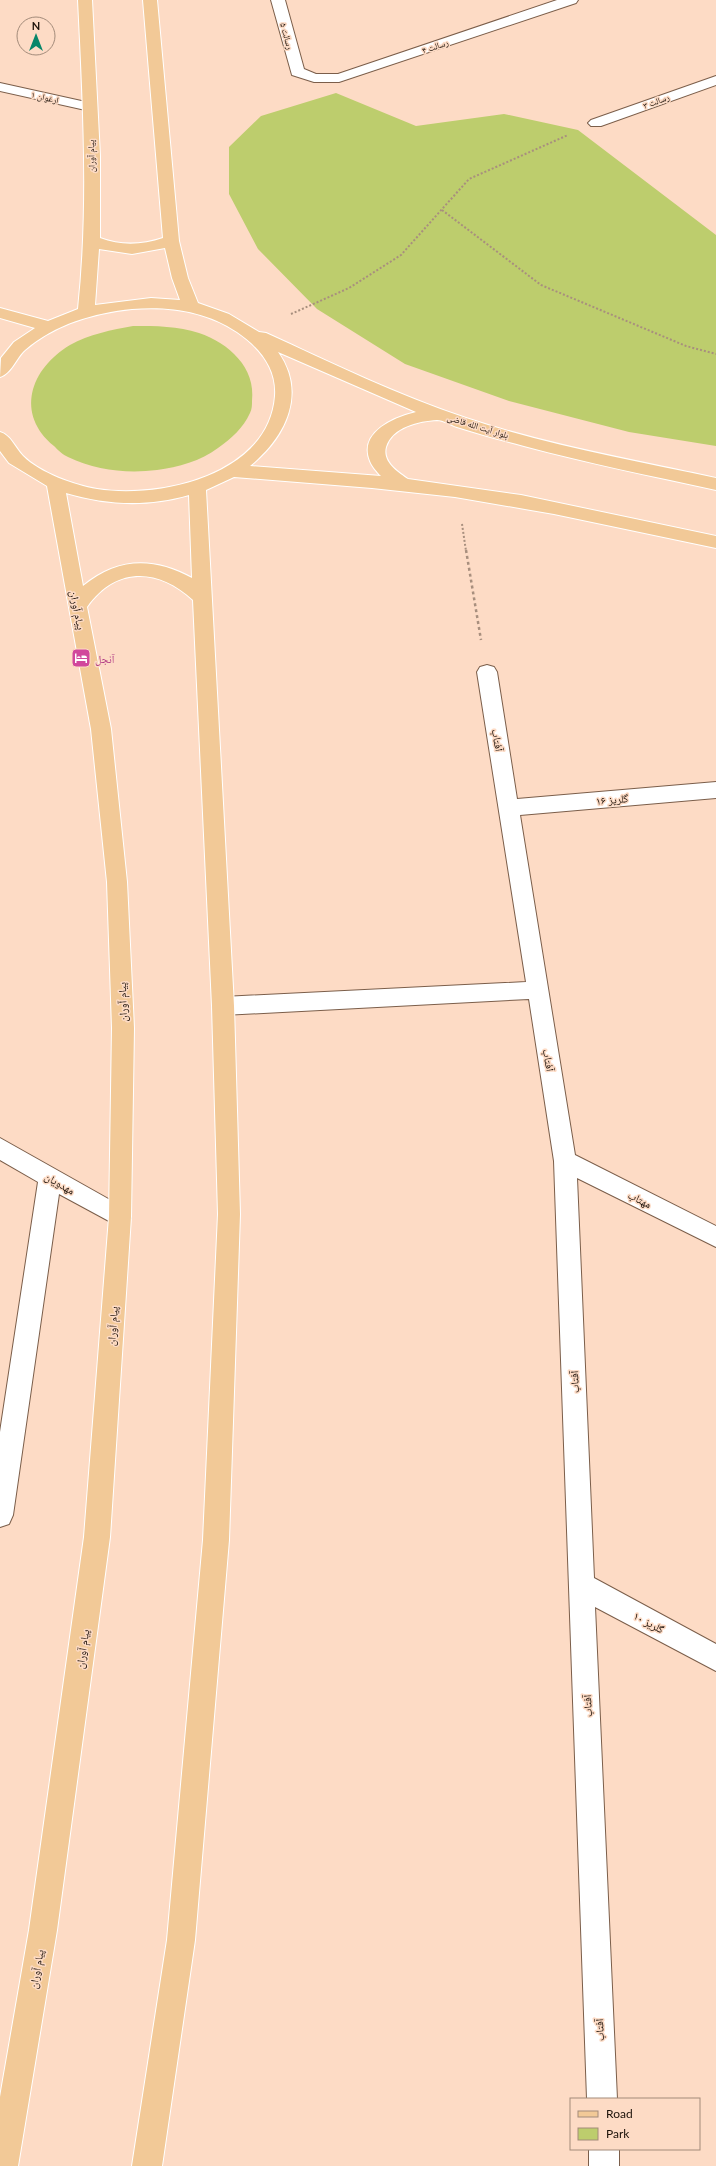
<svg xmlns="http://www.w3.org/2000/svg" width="716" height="2166" font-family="Lato,'Noto Naskh Arabic',sans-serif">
	<rect width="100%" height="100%" fill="#fddbc5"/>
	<g fill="#bdcd6d">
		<polygon points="336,93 416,126 504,114 578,130 716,235 716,446 629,432 509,401 405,364 317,309 258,249 229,194 229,147 261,116"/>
		<path d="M 133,326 C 156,326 178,326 199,333 C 229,343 256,368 252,401 C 252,405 252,409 250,413 C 243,428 232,438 218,448 C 201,461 178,467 157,470 C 126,474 96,470 68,457 C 63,455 58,450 54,446 C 15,414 30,369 70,345 C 89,334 112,330 133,326 Z"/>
	</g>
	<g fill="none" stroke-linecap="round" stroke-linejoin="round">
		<defs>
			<g id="minor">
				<polygon points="271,0 285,0 304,69 316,74 338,74 557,0 578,0 576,3 339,82 314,82 292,75"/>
				<polygon points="716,76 716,85 601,126 591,126 588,123 591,120"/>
				<polygon points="0,83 95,104 97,107 95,110 90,111 0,91"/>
				<polygon points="487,665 494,667 497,672 517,799 716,782 716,798 520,815 575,1155 716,1226 716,1247 577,1178 594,1578 716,1644 716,1671 595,1607 617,2099 587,2099 554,1161 529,999 223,1015 215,1012 212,1006 215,1000 223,997 526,982 477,672 480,667"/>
				<polygon points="0,1138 128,1210 131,1217 128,1224 120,1227 59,1194 13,1515 9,1524 0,1527 0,1432 38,1182 0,1160"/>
				<rect x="589" y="2149" width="30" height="17"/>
			</g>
			<path id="major" d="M 78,0 L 92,0 L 100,156 L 100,238 C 121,246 142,245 163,238 L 143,0 L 157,0 L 179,241 L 188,278 L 198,303 L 229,314 L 259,332 L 266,333 C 332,363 397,395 466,418 C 547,445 633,460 716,478 L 716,490 C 652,476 587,463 524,446 C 501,440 479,434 457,427 C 451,425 443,420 437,420 C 419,421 392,427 386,447 C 382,462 398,472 408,479 L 521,495 L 716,536 L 716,548 L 554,514 L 455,497 L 372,488 L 234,477 L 206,490 L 234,1006 L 240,1214 L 229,1540 L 195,1940 L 162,2166 L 132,2166 L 167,1940 L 203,1540 L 218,1214 L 212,1006 L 193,600 C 158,568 116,566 87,607 L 111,729 L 127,882 L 134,1028 L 131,1217 L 110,1537 L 57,1930 L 18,2166 L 0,2166 L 0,2097 L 29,1930 L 84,1537 L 109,1217 L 112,1028 L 107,882 L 91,729 L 47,486 L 9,463 L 0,451 L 0,432 C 11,435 15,448 23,456 C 40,473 74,485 97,489 C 160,499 269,475 275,396 C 277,368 259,347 237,332 C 206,311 169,306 132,309 C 94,313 55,324 25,350 C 16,358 12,373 0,377 L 1,358 L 14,342 L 35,328 L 0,318 L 0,308 L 48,321 L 78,309 C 89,206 83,103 78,0 ZM 165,248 L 172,278 L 180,300 L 151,298 L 95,305 L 99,249 L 132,254 ZM 278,352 L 416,412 C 395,417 358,432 370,461 C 372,466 377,472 381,476 L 250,466 C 286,437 307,393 278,352 ZM 66,493 C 106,505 148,507 189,495 L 192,578 C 154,557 118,557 83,586 Z"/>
		</defs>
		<use href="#minor" stroke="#7b5e4a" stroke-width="2"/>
		<use href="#major" stroke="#fff" stroke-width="2"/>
		<g stroke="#a88f7e" stroke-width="2" stroke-dasharray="2 2" stroke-linecap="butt">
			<polyline points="442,210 541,285 686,346 716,354"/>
			<polyline points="291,314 349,288 401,255 469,179 568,135"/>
			<polyline points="462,524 466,551"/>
		</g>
		<polyline stroke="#a88f7e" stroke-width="2.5" stroke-dasharray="3 3" stroke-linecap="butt" points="466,550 481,640"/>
		<use href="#minor" fill="#fff" fill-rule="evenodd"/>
		<use href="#major" fill="#f2c997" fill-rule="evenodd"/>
	</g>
	<defs>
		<symbol id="hotel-square" viewBox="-11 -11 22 22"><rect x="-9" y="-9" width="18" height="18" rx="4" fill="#d1479c" stroke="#fddbc5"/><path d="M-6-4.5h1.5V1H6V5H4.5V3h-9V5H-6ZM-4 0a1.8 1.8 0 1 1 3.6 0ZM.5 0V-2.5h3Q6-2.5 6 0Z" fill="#fff"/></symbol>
	</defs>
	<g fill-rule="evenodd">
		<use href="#hotel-square" x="70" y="647" width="22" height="22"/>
	</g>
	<g text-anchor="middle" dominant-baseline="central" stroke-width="3" stroke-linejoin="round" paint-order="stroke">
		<g font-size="9" fill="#1d120a" stroke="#fddbc5">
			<text transform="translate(287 36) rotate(75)">رسالت ۵</text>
			<text transform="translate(435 46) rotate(-19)">رسالت ۴</text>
			<text transform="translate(45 97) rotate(13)">ارغوان ۱</text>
			<text transform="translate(656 101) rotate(-20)">رسالت ۳</text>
			<text transform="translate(91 156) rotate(-91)">پیام آوران</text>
			<text transform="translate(478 426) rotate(17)">بلوار آیت ‌الله قاضی</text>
		</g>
		<g font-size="11" fill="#1d120a" stroke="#fddbc5">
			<text transform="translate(78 610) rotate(79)">پیام آوران</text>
			<text transform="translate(498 740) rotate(81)">آفتاب</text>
			<text transform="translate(612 799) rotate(-5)">گلریز ۱۶</text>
			<text transform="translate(122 1002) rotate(-92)">پیام آوران</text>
			<text transform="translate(549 1060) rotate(81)">آفتاب</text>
			<text transform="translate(60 1183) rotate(30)">مهدویان</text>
			<text transform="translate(640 1199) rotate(27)">مهتاب</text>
			<text transform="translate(112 1326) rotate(-86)">پیام آوران</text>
			<text transform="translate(574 1382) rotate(-92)">آفتاب</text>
			<text transform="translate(649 1622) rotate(28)">گلریز ۱۰</text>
			<text transform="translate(82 1649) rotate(-82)">پیام آوران</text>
			<text transform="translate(587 1706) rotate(-92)">آفتاب</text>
			<text transform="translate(36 1969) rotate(-80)">پیام آوران</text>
			<text transform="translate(599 2030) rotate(-92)">آفتاب</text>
		</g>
		<g font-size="11" fill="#b23c85" stroke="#fddbc5" text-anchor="start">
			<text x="95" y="658">آنجل</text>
		</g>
	</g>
	<rect x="570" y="2098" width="130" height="52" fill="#fddbc5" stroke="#a38b7a"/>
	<rect x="578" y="2111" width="20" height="6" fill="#f2c997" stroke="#a38b7a"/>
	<text x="606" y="2118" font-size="12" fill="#1d120a">Road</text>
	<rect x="578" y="2128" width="20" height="12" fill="#bdcd6d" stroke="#a38b7a"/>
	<text x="606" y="2138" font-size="12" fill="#1d120a">Park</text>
	<g transform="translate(36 36)"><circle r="19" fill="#fddbc5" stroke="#a38b7a"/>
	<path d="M0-3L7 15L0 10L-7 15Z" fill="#088669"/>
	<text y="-6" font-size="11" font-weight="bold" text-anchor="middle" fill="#1d120a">N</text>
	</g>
</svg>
